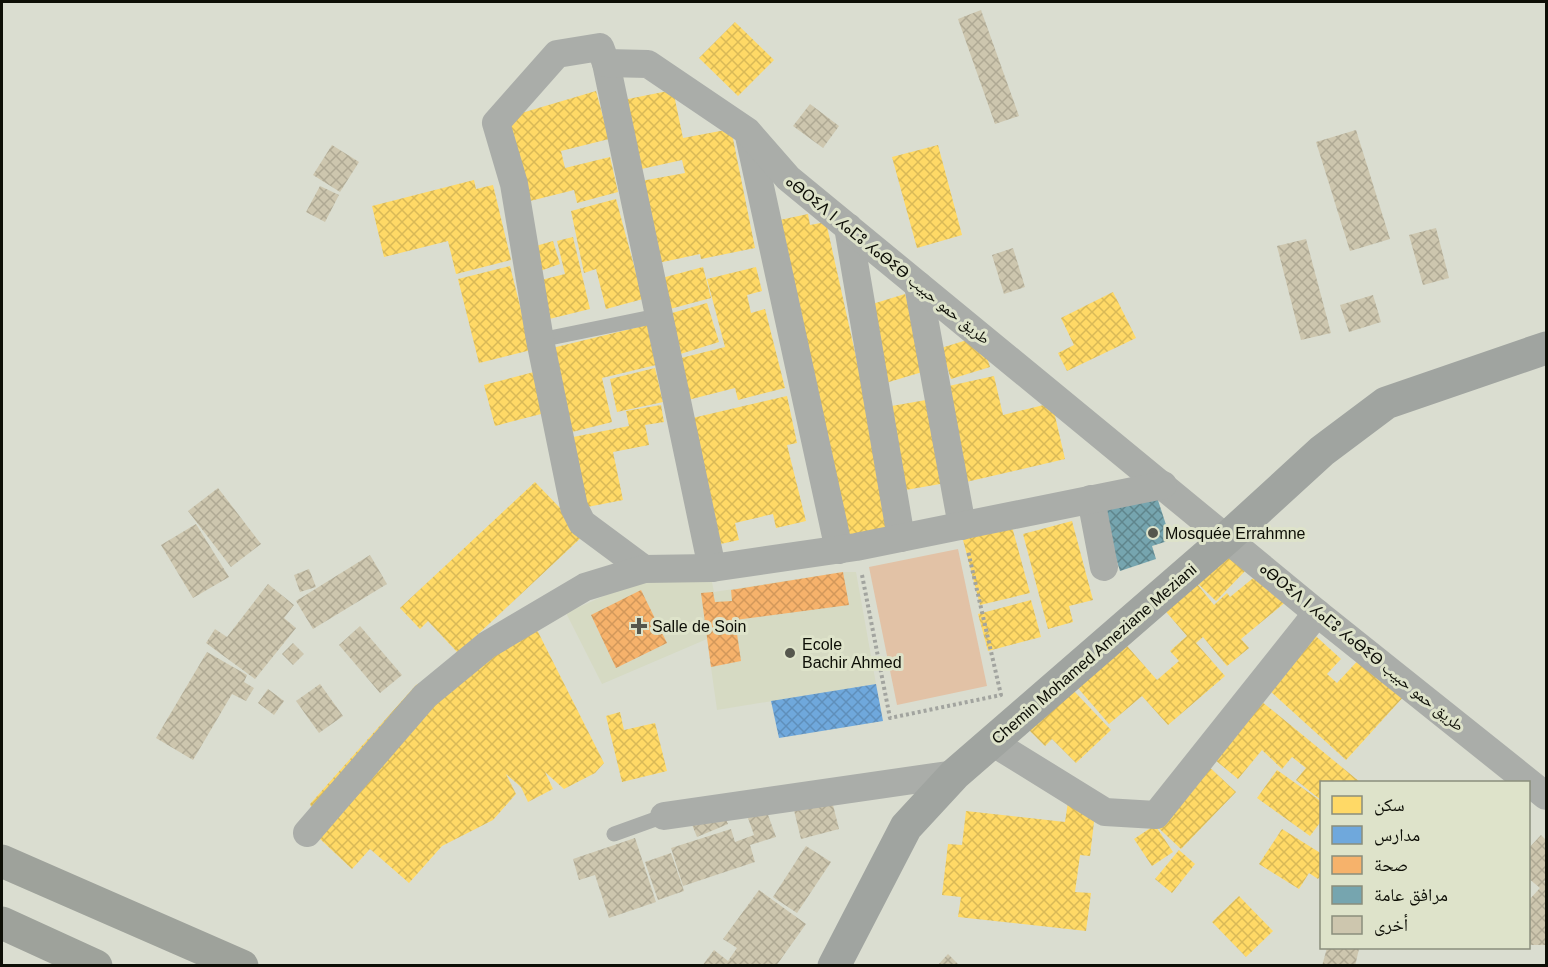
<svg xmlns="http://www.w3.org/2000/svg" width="1548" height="967" font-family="Arial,'Noto Naskh Arabic','Noto Sans Tifinagh',sans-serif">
	<defs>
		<pattern id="homes-cross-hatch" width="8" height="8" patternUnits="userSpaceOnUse" patternTransform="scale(1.5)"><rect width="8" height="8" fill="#ffd966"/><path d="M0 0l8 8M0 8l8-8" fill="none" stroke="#d9b957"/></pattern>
		<pattern id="schools-cross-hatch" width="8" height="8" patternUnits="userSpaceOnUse" patternTransform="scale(1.5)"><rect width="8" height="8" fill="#6fa8dc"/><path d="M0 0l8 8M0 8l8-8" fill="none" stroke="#5f8fbb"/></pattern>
		<pattern id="health-cross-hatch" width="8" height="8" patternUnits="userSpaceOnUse" patternTransform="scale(1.5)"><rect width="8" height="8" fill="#f6b26b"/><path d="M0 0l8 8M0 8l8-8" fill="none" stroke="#d2985b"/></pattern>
		<pattern id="public-cross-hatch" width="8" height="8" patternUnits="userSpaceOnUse" patternTransform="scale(1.5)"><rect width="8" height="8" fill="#76a5af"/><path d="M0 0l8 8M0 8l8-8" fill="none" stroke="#5f858c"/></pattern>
		<pattern id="building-cross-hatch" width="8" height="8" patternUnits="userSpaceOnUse" patternTransform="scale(1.5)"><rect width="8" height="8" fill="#cdc6ae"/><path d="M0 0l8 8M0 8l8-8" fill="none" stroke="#afa994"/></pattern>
	</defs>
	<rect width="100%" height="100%" fill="#daddd0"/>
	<polygon fill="#d6dac3" points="843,572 856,572 876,684 717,710 707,639 602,684 566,613 648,576 711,577 714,592"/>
	<polygon fill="#e2c2a6" points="958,549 987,686 897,705 869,567"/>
	<g fill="url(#homes-cross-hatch)">
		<polygon points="735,22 774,60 738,96 699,58"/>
		<polygon points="673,90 683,138 731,129 755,248 701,259 700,254 658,263 641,181 685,173 682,160 637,170 623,100"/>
		<polygon points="596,91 609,139 561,151 565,168 610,157 618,192 577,203 574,190 522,203 501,119"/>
		<polygon points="938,145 962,235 917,248 892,157"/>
		<polygon points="474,180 476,189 493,185 511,260 456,274 448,241 384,257 372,206"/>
		<polygon points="616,199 643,299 606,309 596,269 584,273 571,211"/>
		<polygon points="808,214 810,225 826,222 894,528 842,540 775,221"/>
		<polygon points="573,237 590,309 545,320 537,281 565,274 557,241"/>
		<polygon points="553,241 560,264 537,272 529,248"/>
		<polygon points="510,266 531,350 479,363 458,279"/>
		<polygon points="703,267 711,298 666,310 658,279"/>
		<polygon points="756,267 762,291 747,295 751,313 765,309 785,388 738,400 735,388 684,401 673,360 725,347 707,279"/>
		<polygon points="1113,292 1136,338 1067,371 1058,353 1074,345 1061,318"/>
		<polygon points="905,294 929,370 879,385 856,309"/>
		<polygon points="707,303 719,342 677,355 665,315"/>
		<polygon points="647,325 656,365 602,378 612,422 568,433 548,349"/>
		<polygon points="980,336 990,367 951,379 941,348"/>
		<polygon points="655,368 663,402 617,412 610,379"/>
		<polygon points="534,372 545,413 495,426 484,385"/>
		<polygon points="994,376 1003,415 1052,403 1065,459 966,482 944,387"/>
		<polygon points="787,396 797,443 787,445 806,521 776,528 773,514 735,523 739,540 711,546 684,420"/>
		<polygon points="932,399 946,483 894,492 880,408"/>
		<polygon points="661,405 664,422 645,425 649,445 613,452 623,500 577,509 563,439 629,426 626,411"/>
		<polygon points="535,482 585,534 458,653 428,621 420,629 400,608"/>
		<polygon points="1072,521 1093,600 1069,606 1073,622 1048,629 1023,534"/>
		<polygon points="1011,523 1030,593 980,605 962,536"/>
		<polygon points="1223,544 1248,568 1216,601 1191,577"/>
		<polygon points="1263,570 1288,600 1241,639 1249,648 1227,666 1203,637 1196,643 1225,676 1168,725 1142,696 1109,724 1071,680 1120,638 1157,680 1179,661 1170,651 1187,636 1161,606 1193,579 1214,605 1227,593 1230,597"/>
		<polygon points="1031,600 1041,637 988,651 978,614"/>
		<polygon points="534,624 604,763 595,773 564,789 545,772 553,789 528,802 521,787 506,774 516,794 493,820 442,846 409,883 370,849 352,869 319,838 317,818 310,804 416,685"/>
		<polygon points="1308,629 1341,659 1327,674 1337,683 1363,655 1406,694 1346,760 1259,681"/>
		<polygon points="1072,689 1111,730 1076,763 1052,739 1045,746 1029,730"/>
		<polygon points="1250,692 1360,782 1322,782 1322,801 1296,780 1306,768 1292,757 1282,769 1262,750 1238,779 1202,749"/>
		<polygon points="620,712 624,730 655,723 667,771 622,782 606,716"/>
		<polygon points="1205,763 1236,792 1181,849 1150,820"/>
		<polygon points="1277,770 1322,802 1322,820 1310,836 1257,798"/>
		<polygon points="1068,802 1096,805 1090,856 1080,855 1075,892 1091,893 1086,931 958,917 961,897 942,895 948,844 962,845 966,811 1065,822"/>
		<polygon points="1155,825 1173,852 1152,866 1134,839"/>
		<polygon points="1282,829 1322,854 1322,874 1318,879 1309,873 1299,889 1259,864"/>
		<polygon points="1179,850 1195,864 1172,893 1155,879"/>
		<polygon points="1239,896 1273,931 1246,957 1212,922"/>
	</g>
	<polygon fill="url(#schools-cross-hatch)" points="876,684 883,721 779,738 771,701"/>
	<g fill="url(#health-cross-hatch)">
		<polygon points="843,572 849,605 735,620 741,661 711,667 701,593 713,592 715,602 732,601 731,590"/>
		<polygon points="641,590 667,643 616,668 591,615"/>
	</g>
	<polygon fill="url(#public-cross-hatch)" points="1154,488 1171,540 1152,546 1156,559 1120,571 1099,505"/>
	<g fill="url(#building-cross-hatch)">
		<polygon points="981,10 1019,116 995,124 958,19"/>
		<polygon points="810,104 839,126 823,148 793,126"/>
		<polygon points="1356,130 1390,239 1350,251 1316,142"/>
		<polygon points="332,145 359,162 340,192 313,175"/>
		<polygon points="320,186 339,195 325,222 306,212"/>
		<polygon points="1436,228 1449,278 1423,285 1409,235"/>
		<polygon points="1306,239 1331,333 1301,340 1277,246"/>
		<polygon points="1013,248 1025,287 1004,294 992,255"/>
		<polygon points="1373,295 1381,322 1349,332 1340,305"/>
		<polygon points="218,488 261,544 231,567 188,511"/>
		<polygon points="196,524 229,577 193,598 161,545"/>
		<polygon points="370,555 387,584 313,629 296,601"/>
		<polygon points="309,569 316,587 300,592 294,575"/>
		<polygon points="268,584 294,605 284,618 296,628 255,679 206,643 215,629 227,637"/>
		<polygon points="360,626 402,675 380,693 339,645"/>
		<polygon points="293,643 304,654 293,665 282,654"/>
		<polygon points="207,652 247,675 244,682 254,688 246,701 232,694 193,760 156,738"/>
		<polygon points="320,684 343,716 319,733 296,701"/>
		<polygon points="268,689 284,701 274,715 258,703"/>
		<polygon points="829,789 839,829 801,839 791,798"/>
		<polygon points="718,801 728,824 697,837 688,815"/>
		<polygon points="767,812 776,837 750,845 755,862 683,886 671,848 731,829 735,842 754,835 748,818"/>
		<polygon points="1541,835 1546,840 1546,879 1544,882 1546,882 1546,945 1528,945 1528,901 1540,888 1528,878 1528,849"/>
		<polygon points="635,838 656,902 609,918 595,875 579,880 573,859"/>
		<polygon points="806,846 831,862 797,913 773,897"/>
		<polygon points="671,853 684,891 658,900 645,862"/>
		<polygon points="759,890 806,924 776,966 702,966 714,950 728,961 737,948 723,939"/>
		<polygon points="1327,948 1359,949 1355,966 1322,966"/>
		<polygon points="948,954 960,966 937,966"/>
	</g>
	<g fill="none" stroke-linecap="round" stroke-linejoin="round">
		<polyline stroke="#a2a49f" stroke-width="4" stroke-dasharray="3 3" stroke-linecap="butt" points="862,575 890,718 1001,695 968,551"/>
		<g stroke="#aaada9" stroke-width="15">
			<polyline points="540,340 657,316"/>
			<polyline points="614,834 664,816"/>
		</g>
		<g stroke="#aaada9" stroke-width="28">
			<polyline points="606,63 712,568"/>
			<polyline points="749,136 839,550"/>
			<polyline points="848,227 901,538"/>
			<polyline points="918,285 962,526"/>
			<polyline points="1091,499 1104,567"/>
			<polyline points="644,569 582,523 574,507 540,340 514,184 496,123 557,54 600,47 606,63 648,64 747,131 788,178 1317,613 1546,796"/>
			<polyline points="992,742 1105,812 1156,815 1317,613"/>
			<polyline points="664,816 955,774"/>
			<polyline points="307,833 425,696 487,645 585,587 644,569 712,568 856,547 1163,485"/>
		</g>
		<polyline stroke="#a0a4a0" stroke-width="33" points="834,966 906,827 955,774 1227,538 1322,451 1386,403 1546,348"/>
		<g stroke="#9ea29b" stroke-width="33">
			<polyline points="2,861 242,966"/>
			<polyline points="2,923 96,966"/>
		</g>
	</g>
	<g fill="#55564d" stroke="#dee3ca" stroke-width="2">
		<circle cx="1153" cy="533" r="6"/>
		<path d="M636 617h6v6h6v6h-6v6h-6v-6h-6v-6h6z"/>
		<circle cx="790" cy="653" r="6"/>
	</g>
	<g text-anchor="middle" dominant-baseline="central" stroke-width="6" stroke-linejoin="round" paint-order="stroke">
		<g font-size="16" fill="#0d0e06" stroke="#dee3ca">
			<text transform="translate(888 260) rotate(39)">ⴰⴱⵔⵉⴷ ⵏ ⵃⴰⵎⵓ ⵃⴰⴱⵉⴱ طريق حمو حبيب</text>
			<text transform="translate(1362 647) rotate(39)">ⴰⴱⵔⵉⴷ ⵏ ⵃⴰⵎⵓ ⵃⴰⴱⵉⴱ طريق حمو حبيب</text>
			<text transform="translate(1094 654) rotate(-41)">Chemin Mohamed Ameziane Meziani</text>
		</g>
		<g font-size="16" fill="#0d0e06" stroke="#dee3ca" text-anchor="start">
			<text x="1165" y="533">Mosquée Errahmne</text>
			<text x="652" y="626">Salle de Soin</text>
			<text x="802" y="644">Ecole<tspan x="802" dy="18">Bachir Ahmed</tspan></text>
		</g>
	</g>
	<rect width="1548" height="967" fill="none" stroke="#0d0e06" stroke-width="6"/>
	<rect x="1320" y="781" width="210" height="168" fill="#dee3ca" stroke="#8a8e7c" stroke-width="1.5"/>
	<rect x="1332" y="796" width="30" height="18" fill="#ffd966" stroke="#8a8e7c" stroke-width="1.5"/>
	<text x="1374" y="811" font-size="18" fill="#0d0e06">سكن</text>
	<rect x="1332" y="826" width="30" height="18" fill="#6fa8dc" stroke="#8a8e7c" stroke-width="1.5"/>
	<text x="1374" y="841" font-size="18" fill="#0d0e06">مدارس</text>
	<rect x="1332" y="856" width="30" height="18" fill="#f6b26b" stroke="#8a8e7c" stroke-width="1.5"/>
	<text x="1374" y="871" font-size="18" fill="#0d0e06">صحة</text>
	<rect x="1332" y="886" width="30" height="18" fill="#76a5af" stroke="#8a8e7c" stroke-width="1.5"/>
	<text x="1374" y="901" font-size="18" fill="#0d0e06">مرافق عامة</text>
	<rect x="1332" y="916" width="30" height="18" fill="#cdc6ae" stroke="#8a8e7c" stroke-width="1.5"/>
	<text x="1374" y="931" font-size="18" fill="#0d0e06">أخرى</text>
</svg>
